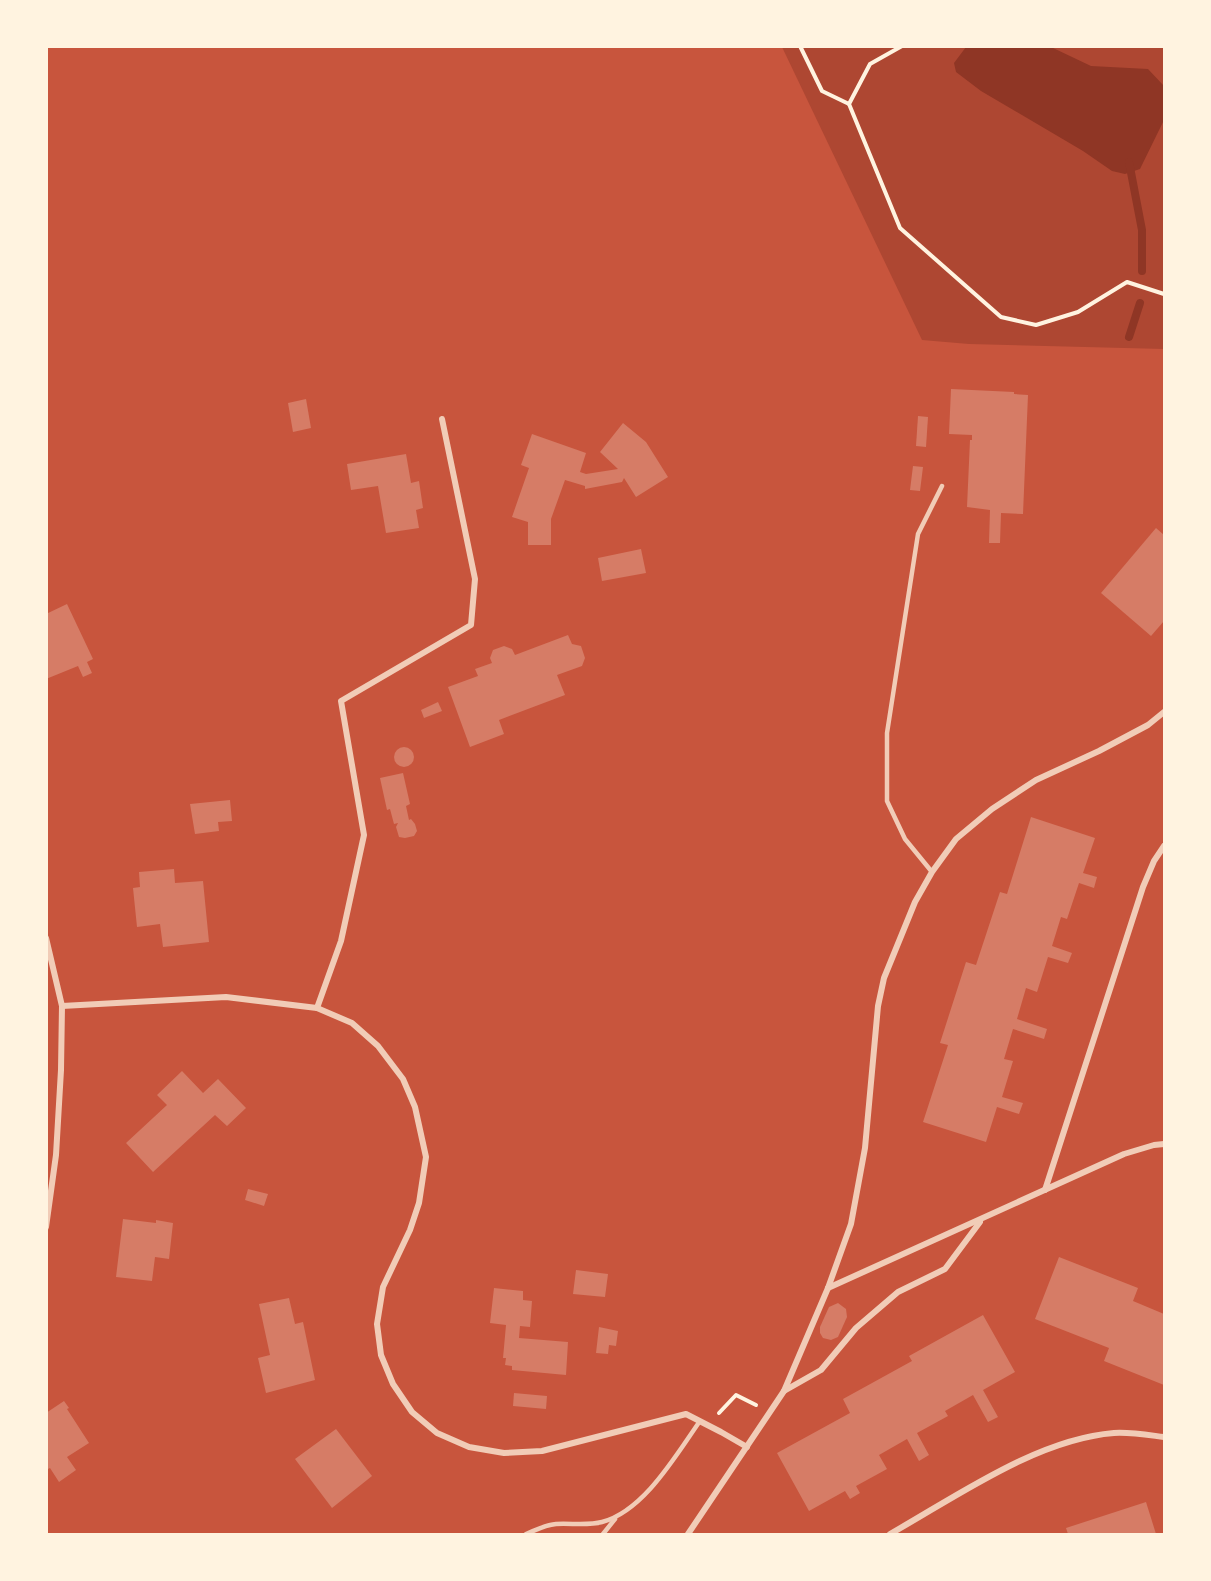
<svg xmlns="http://www.w3.org/2000/svg" width="1211" height="1581" font-family="'Source Sans 3',sans-serif">
	<rect width="100%" height="100%" fill="#c8553d"/>
	<polygon fill="#ae4732" points="782,47 1164,47 1164,349 969,344 922,340"/>
	<polygon fill="#8f3625" points="1051,47 1091,66 1148,69 1164,86 1164,120 1140,169 1125,174 1112,171 1083,151 981,91 956,72 954,63 966,47"/>
	<g fill="none" stroke-linecap="round" stroke-linejoin="round">
		<g stroke="#8f3625" stroke-width="8">
			<polyline points="1129,162 1142,230 1142,271"/>
			<polyline points="1129,337 1140,303"/>
		</g>
	</g>
	<g fill="#d67c66">
		<polygon points="951,389 1014,392 1014,394 1028,395 1023,514 1001,513 1000,543 989,543 990,510 967,507 970,440 972,440 972,435 949,434"/>
		<polygon points="306,399 311,428 293,432 288,403"/>
		<polygon points="918,416 928,417 926,447 916,446"/>
		<polygon points="623,423 646,442 668,477 636,497 624,478 622,482 585,489 585,486 565,480 551,519 551,545 528,545 528,522 512,517 529,468 521,465 532,434 586,453 580,472 586,474 618,469 600,452"/>
		<polygon points="406,454 411,483 419,481 423,508 416,510 419,528 386,533 378,486 351,490 347,464"/>
		<polygon points="913,466 923,467 920,491 910,490"/>
		<polygon points="1156,528 1164,535 1164,621 1151,636 1101,593"/>
		<polygon points="641,549 646,573 602,581 598,558"/>
		<polygon points="67,604 93,659 87,662 92,673 83,677 78,666 46,679 46,614"/>
		<polygon points="568,635 572,644 581,646 585,658 582,666 557,675 565,695 499,720 504,734 470,747 448,687 478,676 475,669 492,663 490,658 493,650 504,646 512,649 515,655"/>
		<polygon points="438,702 442,711 424,718 421,710"/>
		<circle cx="404" cy="757" r="10"/>
		<polygon points="403,773 410,804 406,806 409,820 411,819 415,824 417,831 414,836 405,838 399,837 396,827 398,823 394,824 390,809 387,810 380,778"/>
		<polygon points="230,800 232,821 218,822 219,831 195,834 190,804"/>
		<polygon points="1031,817 1095,838 1083,873 1097,877 1094,888 1079,883 1067,919 1061,917 1052,946 1072,953 1068,963 1048,957 1037,992 1026,988 1017,1019 1047,1029 1044,1039 1013,1029 1004,1059 1013,1061 1002,1097 1023,1103 1019,1114 997,1107 986,1142 923,1122 948,1045 940,1043 966,962 976,965 1000,892 1007,894"/>
		<polygon points="174,869 175,883 203,881 209,942 163,947 160,924 137,927 133,888 140,887 139,872"/>
		<polygon points="182,1071 203,1093 218,1079 246,1108 227,1126 215,1115 153,1172 126,1143 167,1105 157,1095"/>
		<polygon points="248,1189 268,1194 264,1206 245,1200"/>
		<polygon points="123,1219 156,1223 156,1220 173,1223 169,1259 155,1257 152,1281 116,1277"/>
		<polygon points="1059,1257 1138,1288 1133,1301 1164,1314 1164,1385 1104,1361 1109,1348 1035,1319"/>
		<polygon points="576,1270 608,1274 605,1297 573,1294"/>
		<polygon points="494,1288 523,1291 523,1300 532,1301 530,1327 520,1326 519,1338 568,1342 566,1375 512,1370 512,1366 505,1365 506,1358 503,1358 506,1325 490,1323"/>
		<polygon points="289,1298 295,1324 303,1322 315,1380 266,1393 258,1358 270,1355 259,1304"/>
		<polygon points="838,1303 846,1309 847,1317 838,1337 831,1340 823,1338 820,1333 820,1327 829,1307"/>
		<polygon points="983,1315 1015,1372 983,1390 998,1417 988,1422 973,1395 945,1411 948,1416 917,1433 929,1455 919,1461 907,1439 879,1455 887,1469 856,1486 860,1493 850,1499 845,1491 809,1511 777,1453 850,1413 843,1399 912,1361 909,1356"/>
		<polygon points="599,1327 618,1331 616,1346 609,1345 608,1354 596,1353"/>
		<polygon points="514,1393 547,1396 546,1409 513,1406"/>
		<polygon points="64,1401 69,1408 67,1409 89,1443 67,1457 76,1470 59,1482 50,1468 46,1470 46,1413"/>
		<polygon points="336,1429 372,1476 332,1508 295,1459"/>
		<polygon points="1146,1502 1156,1534 1068,1534 1066,1528"/>
	</g>
	<g fill="none" stroke-linecap="round" stroke-linejoin="round">
		<g stroke="#fff3e0" stroke-width="4">
			<polyline points="800,46 822,91 849,104"/>
			<polyline points="902,46 870,64 849,104 900,228 1001,317 1036,325 1078,312 1127,282 1164,294"/>
			<polyline points="719,1413 736,1395 756,1405"/>
		</g>
		<g stroke="#f1ccb7" stroke-width="4.5">
			<polyline points="932,872 905,839 887,801 887,733 918,534 942,486"/>
			<path d="M 526,1534 C 536,1530 545,1525 556,1524 C 571,1523 588,1526 602,1522 C 644,1511 676,1455 700,1421"/>
			<polyline points="603,1534 615,1519"/>
		</g>
		<g stroke="#f1ccb7" stroke-width="6">
			<polyline points="46,938 62,1006 61,1070 56,1155 46,1227"/>
			<polyline points="62,1006 226,997 317,1008 352,1023 378,1046 403,1079 415,1107 426,1157 419,1203 410,1230 383,1287 377,1324 381,1355 393,1384 412,1412 437,1433 469,1447 504,1453 542,1451 686,1414 721,1432 747,1447"/>
			<polyline points="317,1008 341,941 364,835 341,701 471,625 475,579 442,419"/>
			<polyline points="1045,1190 1143,887 1154,861 1164,846"/>
			<polyline points="828,1288 1124,1154 1154,1145 1164,1144"/>
			<polyline points="784,1391 821,1370 856,1328 898,1292 945,1269 980,1222"/>
			<polyline points="688,1534 784,1391 828,1288 851,1224 865,1148 878,1006 884,978 915,902 932,872 956,839 992,809 1036,780 1099,751 1148,725 1164,712"/>
			<path d="M 890,1534 C 956,1497 1037,1439 1114,1433 C 1131,1432 1148,1435 1164,1437"/>
		</g>
	</g>
	<rect width="1211" height="1581" fill="none" stroke="#fff3e0" stroke-width="96"/>
</svg>
